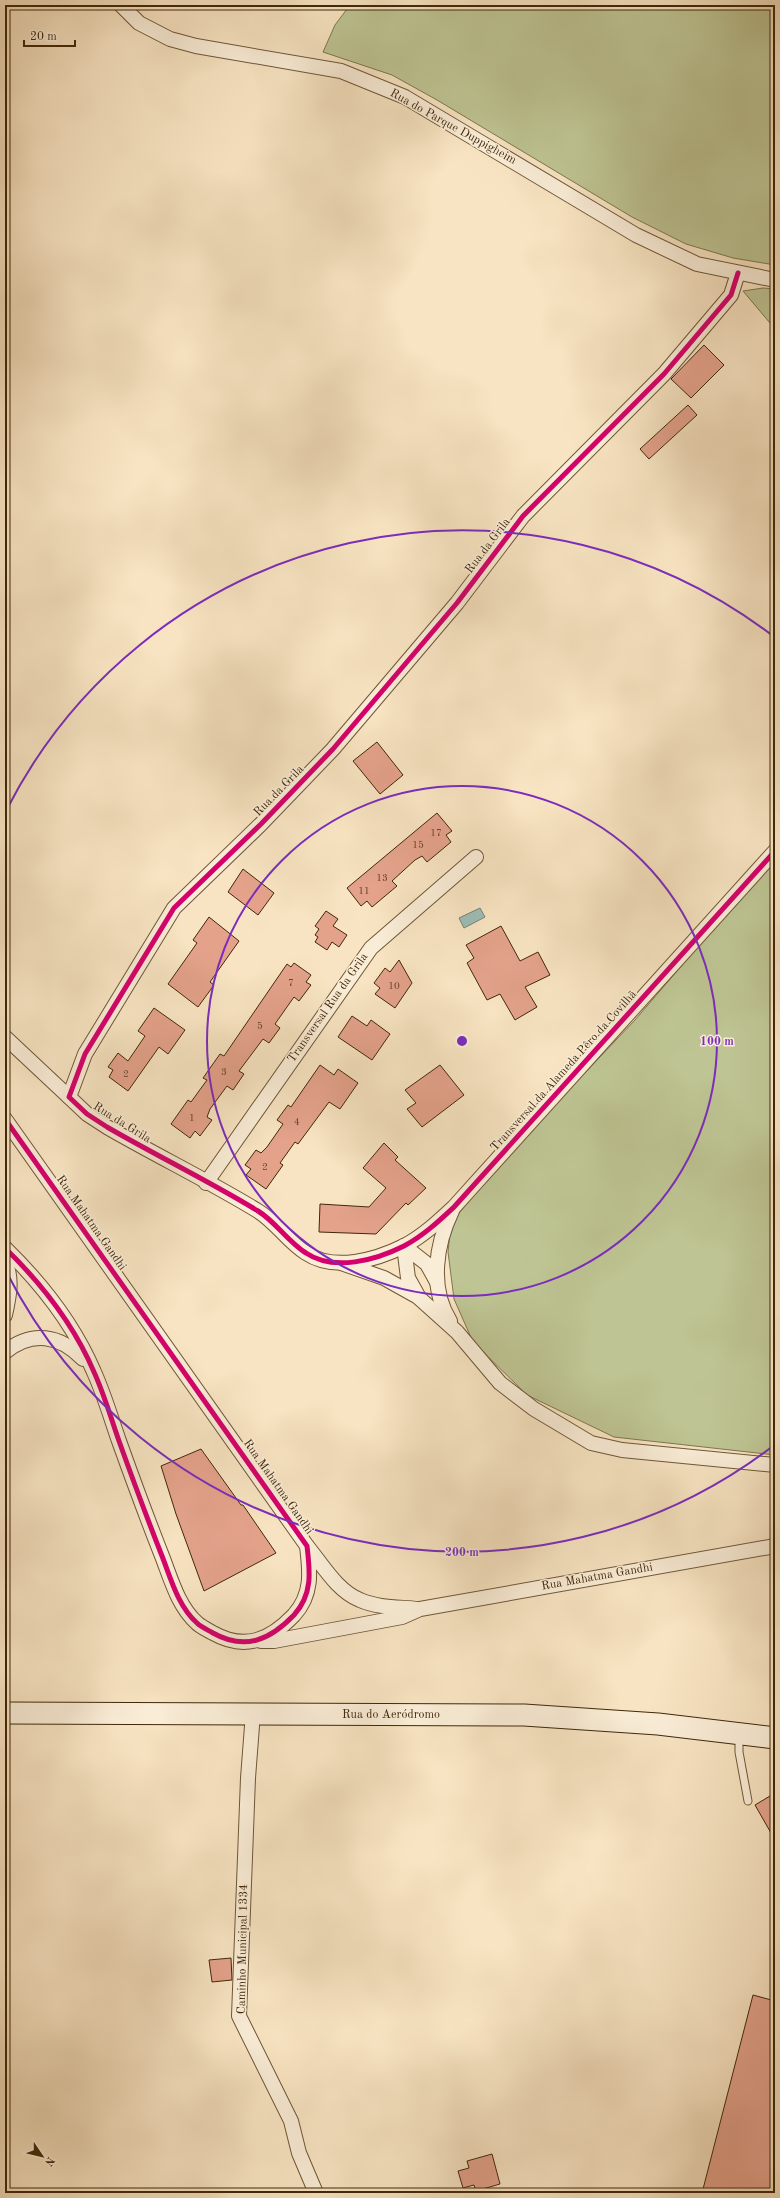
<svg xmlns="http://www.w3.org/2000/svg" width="780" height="2198" font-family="'Old Standard TT',serif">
	<rect width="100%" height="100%" fill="#f8e4c2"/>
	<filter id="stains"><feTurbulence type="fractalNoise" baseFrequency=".005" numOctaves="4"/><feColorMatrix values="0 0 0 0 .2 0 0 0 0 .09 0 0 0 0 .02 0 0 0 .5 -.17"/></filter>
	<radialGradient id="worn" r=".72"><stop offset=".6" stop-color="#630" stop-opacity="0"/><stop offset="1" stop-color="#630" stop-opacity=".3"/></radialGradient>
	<g fill="#bec493" stroke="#7f764e">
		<polygon points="350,5 775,5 775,265 733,258 686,244 632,217 437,100 392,75 323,52 335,25"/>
		<polygon points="763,288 775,289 775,329 743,291"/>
		<polygon points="775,857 775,1455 614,1437 527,1395 473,1342 454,1299 448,1252 451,1223 507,1155 635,1020"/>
	</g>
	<polygon fill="#9ebeb8" stroke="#788272" points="480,908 485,917 464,928 459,918"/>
	<g fill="#e4a28b" stroke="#402809">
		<polygon points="704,345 724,365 691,398 671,379"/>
		<polygon points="688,405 697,415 649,459 640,449"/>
		<polygon points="377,742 403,775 380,794 353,761"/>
		<polygon points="437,813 452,831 446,835 451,842 427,862 422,856 415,860 392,881 397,886 372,907 367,901 361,906 347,888"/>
		<polygon points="243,869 274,893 258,915 228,892"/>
		<polygon points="326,911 338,919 333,926 347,935 339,947 332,942 327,950 315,942 318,937 315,935 319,929 315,926"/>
		<polygon points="209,917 239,941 210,982 214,985 198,1007 168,984 197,943 193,940"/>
		<polygon points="501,926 520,961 538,952 550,975 525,987 537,1007 515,1020 500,994 487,1000 467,963 474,958 466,945"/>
		<polygon points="399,960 412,983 395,1008 375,994 380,988 374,983 385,968 390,972"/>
		<polygon points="294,963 311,975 306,982 311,985 299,1001 294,997 275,1024 280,1028 269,1043 263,1039 239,1071 244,1074 233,1090 227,1086 210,1109 207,1117 212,1120 200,1136 195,1131 190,1138 171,1124 188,1100 191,1102 207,1080 203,1078 220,1054 224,1056 287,964 291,967"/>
		<polygon points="154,1008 185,1030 168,1054 159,1047 128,1091 109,1077 113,1070 108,1067 118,1053 128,1061 145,1036 138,1031"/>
		<polygon points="352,1016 367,1026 371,1020 390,1034 372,1060 338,1037"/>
		<polygon points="320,1065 334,1075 338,1069 358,1083 340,1109 329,1102 298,1144 295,1142 280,1163 283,1165 266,1189 246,1175 251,1169 245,1165 256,1150 261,1153 267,1147 283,1124 277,1120 288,1105 291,1107"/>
		<polygon points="440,1065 464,1095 422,1127 407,1109 416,1103 405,1090"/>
		<polygon points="384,1143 398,1157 395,1160 426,1188 408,1205 406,1203 376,1234 319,1232 320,1204 369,1207 386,1188 363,1168"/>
		<polygon points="201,1449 241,1505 243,1505 276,1553 204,1591 176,1514 161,1466"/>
		<polygon points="775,1793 775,1840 755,1805"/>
		<polygon points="231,1958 232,1980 212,1982 209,1960"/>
		<polygon points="753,1995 775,2001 775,2193 702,2193"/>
		<polygon points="492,2154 500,2184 476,2191 474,2185 463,2188 458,2171 469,2168 467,2161"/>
	</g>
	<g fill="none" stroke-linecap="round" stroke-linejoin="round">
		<defs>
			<polyline id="service" points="739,1736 739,1752 748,1801"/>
			<g id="minor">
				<polyline points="121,5 139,23 170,39 196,46 341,71 405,97 636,235 697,264 775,280"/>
				<path d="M 738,273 L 731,295 L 664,374 L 523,516 L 457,603 L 333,749 L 261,824 L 174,908 L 85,1054 L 69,1097 L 87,1114 L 107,1127 C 157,1156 209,1181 258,1211 C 276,1222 288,1242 306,1253 C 334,1272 376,1260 404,1246 C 423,1236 439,1221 454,1207 L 775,851"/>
				<polyline points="5,1037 69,1097"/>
				<path d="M 5,1119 L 307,1546 C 310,1571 313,1594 294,1615 C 270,1640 245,1651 213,1633 C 208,1630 201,1627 197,1623 C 178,1606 171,1579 162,1556 C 147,1518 133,1480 119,1441 C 111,1418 104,1394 94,1372 C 74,1325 41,1283 5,1248"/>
				<polyline points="206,1183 371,948 476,857"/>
				<polyline points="404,1246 408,1278 418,1296"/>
				<polyline points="404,1246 427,1264 437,1282"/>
				<path d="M 5,1261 C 13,1279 9,1297 5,1315"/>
				<polyline points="341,1263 384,1278 418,1297 457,1332 500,1383 534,1409 591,1443 622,1450 775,1465"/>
				<path d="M 450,1321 C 429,1288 436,1244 452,1211"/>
				<path d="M 5,1352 C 32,1330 60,1335 83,1359"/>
				<path d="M 307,1546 C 322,1564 337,1591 360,1600 C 378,1608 399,1607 418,1609"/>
				<polyline points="261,1641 274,1641 402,1617 420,1609 775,1546"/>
				<polyline points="253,1713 248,1778 239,2016 291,2121 299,2153 316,2193"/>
			</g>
			<polyline id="secondary" points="5,1713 524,1715 658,1724 775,1738"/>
		</defs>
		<use href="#service" stroke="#6e5737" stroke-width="9"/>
		<use href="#minor" stroke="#6e5737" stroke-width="16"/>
		<use href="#secondary" stroke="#402809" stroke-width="23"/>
		<use href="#service" stroke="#faedd7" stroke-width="7"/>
		<use href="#minor" stroke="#faedd7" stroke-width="14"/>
		<use href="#secondary" stroke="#faedd7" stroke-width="21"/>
		<defs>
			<g id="cycleway">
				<path d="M 738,273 L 731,295 L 664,374 L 523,516 L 457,603 L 333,749 L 261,824 L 174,908 L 85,1054 L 69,1097 L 87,1114 L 107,1127 C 157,1156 209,1181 258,1211 C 276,1222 288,1242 306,1253 C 334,1272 376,1260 404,1246 C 423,1236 439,1221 454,1207 L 775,851"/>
				<path d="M 5,1119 L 307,1546 C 310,1571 313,1594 294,1615 C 270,1640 245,1651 213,1633 C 208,1630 201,1627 197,1623 C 178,1606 171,1579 162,1556 C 147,1518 133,1480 119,1441 C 111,1418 104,1394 94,1372 C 74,1325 41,1283 5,1248"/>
			</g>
		</defs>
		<use href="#cycleway" stroke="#faedd7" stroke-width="8"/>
		<use href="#cycleway" stroke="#d6006c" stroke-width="5"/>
	</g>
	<g fill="none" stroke="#7b2cbf" stroke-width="2">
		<circle cx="462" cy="1041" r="255"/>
		<path d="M773 1446A511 511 0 0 1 7 1273M7 809A511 511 0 0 1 773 636"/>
	</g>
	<g text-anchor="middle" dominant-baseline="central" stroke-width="3" stroke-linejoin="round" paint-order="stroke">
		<g font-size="10" fill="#69462a">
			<text x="436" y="833">17</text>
			<text x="418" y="845">15</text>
			<text x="382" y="878">13</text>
			<text x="364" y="891">11</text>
			<text x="291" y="983">7</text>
			<text x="394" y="986">10</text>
			<text x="260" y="1026">5</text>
			<text x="224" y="1072">3</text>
			<text x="126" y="1074">2</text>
			<text x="192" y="1118">1</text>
			<text x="297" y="1122">4</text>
			<text x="265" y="1167">2</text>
		</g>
		<g font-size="12" fill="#402809" stroke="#faedd7">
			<text transform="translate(453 127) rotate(29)">Rua do Parque Duppigheim</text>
			<text transform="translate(488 546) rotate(-53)">Rua da Grila</text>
			<text transform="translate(279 791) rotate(-46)">Rua da Grila</text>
			<text transform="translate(328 1008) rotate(-55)">Transversal Rua da Grila</text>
			<text transform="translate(564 1071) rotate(-48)">Transversal da Alameda Pêro da Covilhã</text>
			<text transform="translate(122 1123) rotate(32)">Rua da Grila</text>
			<text transform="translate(91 1223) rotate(55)">Rua Mahatma Gandhi</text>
			<text transform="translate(278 1487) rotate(55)">Rua Mahatma Gandhi</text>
			<text transform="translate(597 1577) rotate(-10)">Rua Mahatma Gandhi</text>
			<text x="391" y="1715">Rua do Aeródromo</text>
			<text transform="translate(243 1949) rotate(-89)">Caminho Municipal 1334</text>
		</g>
	</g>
	<circle cx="462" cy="1041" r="6" fill="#7b2cbf" stroke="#faedd7" stroke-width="2"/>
	<g font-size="12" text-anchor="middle" font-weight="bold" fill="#7b2cbf" stroke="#faedd7" stroke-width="3" stroke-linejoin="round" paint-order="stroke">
		<text x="717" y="1045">100 m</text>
		<text x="462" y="1556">200 m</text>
	</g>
	<rect width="780" height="2198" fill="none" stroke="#f8e4c2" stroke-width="20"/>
	<rect x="6" y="6" width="768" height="2186" fill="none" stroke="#402809" stroke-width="2"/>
	<rect x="10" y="10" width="760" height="2178" fill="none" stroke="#402809"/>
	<g transform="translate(42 2156) rotate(125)" stroke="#faedd7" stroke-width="3" paint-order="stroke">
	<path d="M0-3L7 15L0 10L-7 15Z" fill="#402809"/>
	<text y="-6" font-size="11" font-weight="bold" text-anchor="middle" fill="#402809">N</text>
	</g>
	<path d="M24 40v6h51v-6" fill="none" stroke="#402809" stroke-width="2"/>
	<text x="30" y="40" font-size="12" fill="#402809" stroke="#faedd7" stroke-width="3" paint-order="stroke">20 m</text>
	<rect width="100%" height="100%" filter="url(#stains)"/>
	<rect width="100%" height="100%" fill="url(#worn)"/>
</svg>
